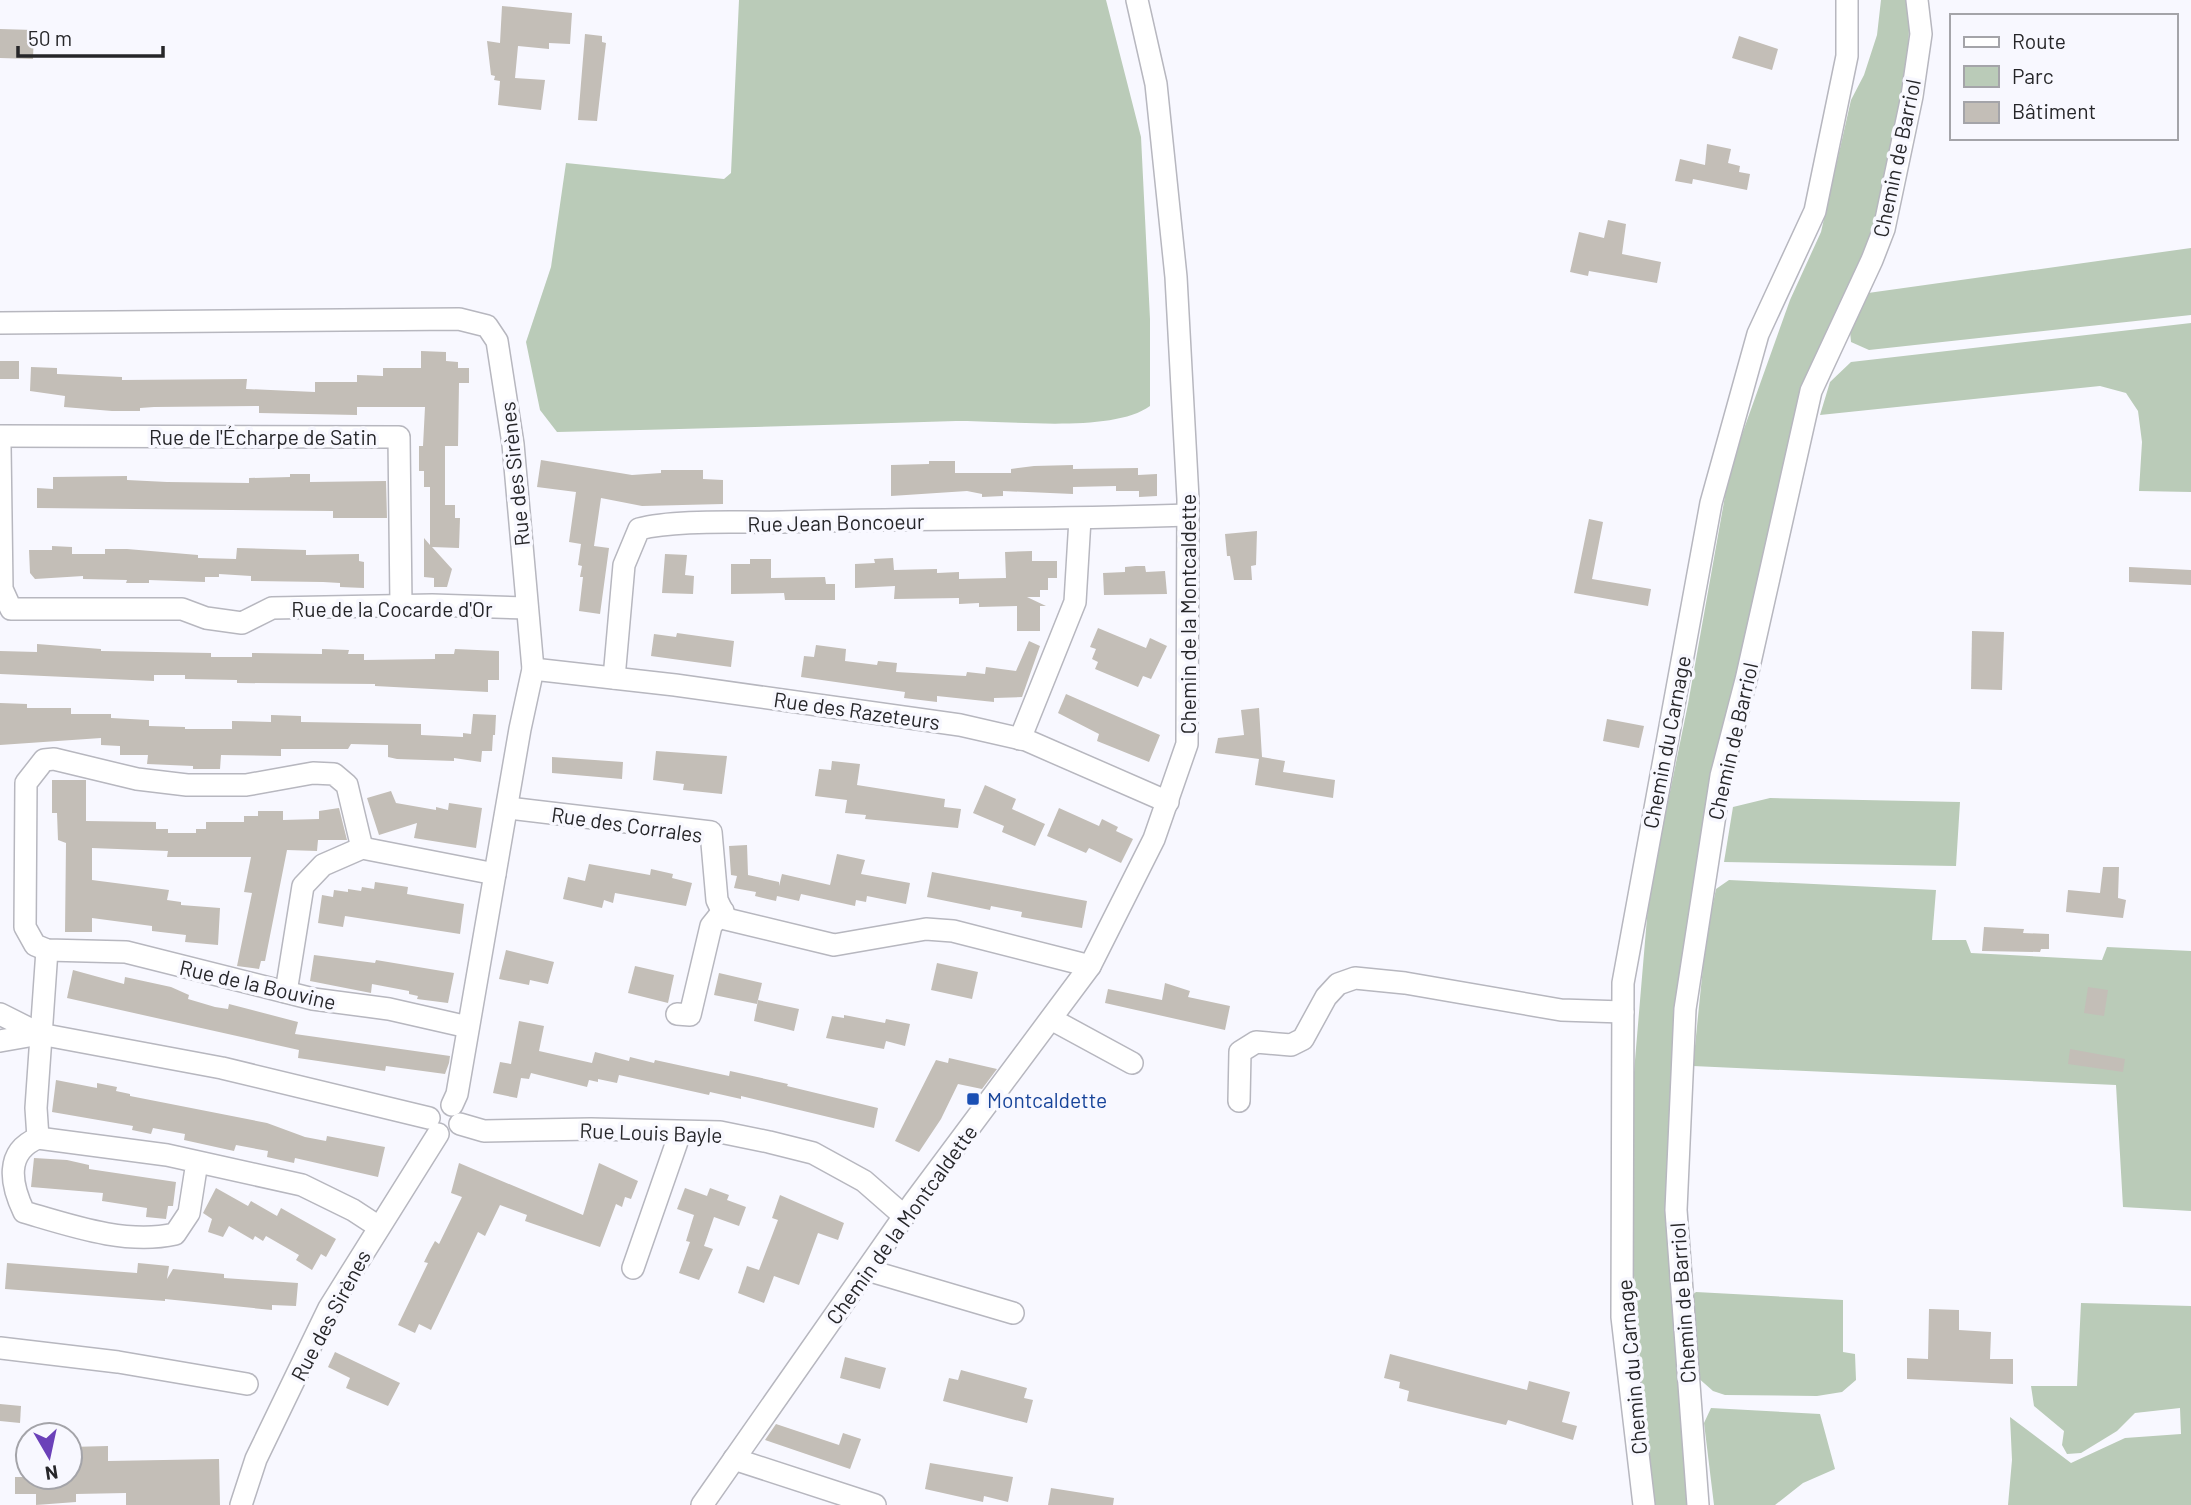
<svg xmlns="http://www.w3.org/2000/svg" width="2191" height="1505" font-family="Barlow,sans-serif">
	<rect width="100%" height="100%" fill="#f8f8ff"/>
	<g fill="#bacbb8">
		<path d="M 739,0 L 1106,0 L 1141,137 L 1150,319 L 1150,406 C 1112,434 1005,420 956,421 C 823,425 690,429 557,432 L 540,410 L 526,342 L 551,267 L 566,163 L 724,179 L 731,173 Z"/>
		<polygon points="1881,0 1910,0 1908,59 1878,221 1799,408 1777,494 1681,971 1689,1505 1650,1505 1631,1232 1633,1084 1649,894 1688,704 1730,468 1790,300 1821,232 1851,100 1864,75 1877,35"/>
		<polygon points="2191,248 2191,315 1869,350 1851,342 1850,331 1868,293"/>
		<polygon points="2191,323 2191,492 2139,491 2142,442 2138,411 2126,393 2100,386 1820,415 1830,382 1851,362"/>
		<polygon points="1770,798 1960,802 1956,866 1724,862 1733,807"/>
		<polygon points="1729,880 1936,890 1932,940 1966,940 1971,953 2102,960 2107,947 2191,951 2191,1211 2123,1207 2116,1085 1693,1066 1706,937 1716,889"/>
		<polygon points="1696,1292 1843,1300 1843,1352 1855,1354 1856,1380 1842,1392 1817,1396 1725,1395 1713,1391 1696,1376 1691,1296"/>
		<polygon points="2081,1303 2191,1306 2191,1505 2008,1505 2012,1460 2010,1417 2071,1463 2125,1438 2181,1434 2180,1408 2135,1413 2117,1431 2081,1453 2067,1454 2062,1445 2064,1431 2034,1406 2031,1386 2077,1386"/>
		<polygon points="1711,1408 1820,1414 1835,1469 1803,1483 1775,1505 1714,1505 1704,1423"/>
	</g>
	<g fill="#c3beb7">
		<polygon points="502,6 572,13 570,44 549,43 549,49 518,46 515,78 545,80 541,110 498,105 500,81 494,80 495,76 491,75 487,41 500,43"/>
		<polygon points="0,29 34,30 33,59 0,58"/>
		<polygon points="585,34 602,36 602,42 606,43 597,121 578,120"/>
		<polygon points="1739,36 1778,49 1772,70 1732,58"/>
		<polygon points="1707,144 1731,149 1728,163 1740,166 1739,172 1750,174 1747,190 1693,179 1692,184 1675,181 1680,159 1705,165"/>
		<polygon points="1608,220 1626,224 1622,254 1661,262 1657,283 1589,271 1588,276 1570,272 1579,232 1604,238"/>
		<polygon points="421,351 446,352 446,361 458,362 458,368 469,368 469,383 459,383 458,446 445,446 445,505 455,505 455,518 460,518 459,548 432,547 452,569 447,587 434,587 434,578 424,577 424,538 430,545 430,487 424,487 424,471 419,471 419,446 423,446 425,407 357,407 357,415 259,413 259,406 154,407 140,408 140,411 112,411 64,407 65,396 30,391 31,367 57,368 57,374 122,377 122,380 247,379 246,389 315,392 315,382 357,382 357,375 383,376 383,368 421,368"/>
		<rect x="0" y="361" width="19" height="18"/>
		<polygon points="541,460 632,475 661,473 661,470 703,470 703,479 723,480 723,504 642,506 601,498 594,546 609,548 600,614 579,611 583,577 580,577 582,566 578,565 581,544 569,542 576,492 537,487"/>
		<polygon points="929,461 955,461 955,473 1011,473 1011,469 1034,466 1073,465 1073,469 1138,468 1138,475 1157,474 1157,496 1139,497 1139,491 1116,491 1116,486 1073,487 1073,494 1003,491 1003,496 982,497 982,494 967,491 891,496 891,465 929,464"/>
		<polygon points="290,474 310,474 310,482 386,481 387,518 333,518 333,511 37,508 37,488 53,489 53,477 127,476 127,480 167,482 249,483 249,478 290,477"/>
		<polygon points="1589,519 1603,522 1592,579 1651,589 1648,606 1574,593"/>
		<polygon points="1257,531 1256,565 1251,566 1252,580 1234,580 1230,556 1227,556 1225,534"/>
		<polygon points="52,546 72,547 72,554 105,554 105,549 127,549 198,555 198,558 236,559 237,548 306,550 306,555 359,554 359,561 364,562 364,588 340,587 340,583 323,582 251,581 251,576 219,574 219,577 205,577 205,582 149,580 149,583 126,583 127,580 83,579 83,576 35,579 30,573 29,550 52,550"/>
		<polygon points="1032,551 1032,561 1057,561 1057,578 1048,578 1048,590 1040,590 1040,597 1027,597 1046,606 1040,606 1040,631 1017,631 1017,606 979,607 979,603 959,604 959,598 894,599 895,586 855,588 855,564 875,563 874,559 893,558 894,570 937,569 937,573 959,572 959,579 1006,578 1005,552"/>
		<polygon points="665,554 687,555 685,575 694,576 693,594 662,593"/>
		<polygon points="750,559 771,559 771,578 825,577 826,584 835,584 835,600 785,600 784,593 731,594 731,564 750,564"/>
		<polygon points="1136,566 1145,566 1146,572 1165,571 1167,594 1104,595 1103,573 1125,572 1125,567"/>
		<polygon points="2129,567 2191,570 2191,585 2129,582"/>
		<polygon points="1098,628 1146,648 1150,638 1167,646 1151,679 1143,676 1138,687 1095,669 1098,662 1092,659 1096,649 1090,647"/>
		<polygon points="1972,631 2004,632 2002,690 1971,689"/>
		<polygon points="677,633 734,641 731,667 651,656 654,634 676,637"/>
		<polygon points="1029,641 1040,646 1022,697 994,698 994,702 937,696 937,702 904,698 905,692 801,677 804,656 814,657 816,645 846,649 845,661 877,665 878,661 897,663 896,672 966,676 967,672 985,674 986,667 1016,671"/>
		<polygon points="37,644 101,649 101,651 211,653 211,657 252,657 252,653 322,654 322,649 349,650 348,654 364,654 364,660 435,659 435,654 454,654 455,649 499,651 499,680 488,680 488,692 375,686 375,684 237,683 237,680 185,679 185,675 154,675 154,681 0,674 0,651 37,652"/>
		<polygon points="1066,694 1160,735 1149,762 1097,741 1099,734 1058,713"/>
		<polygon points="0,703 27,704 27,708 71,708 71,714 111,714 111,718 149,720 149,726 185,727 185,729 232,729 232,721 271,722 271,715 301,716 301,722 421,724 421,735 463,737 463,733 471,734 473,714 496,715 495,735 493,735 492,751 482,751 481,762 454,758 454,761 397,759 388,757 388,745 351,744 348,749 281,749 281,756 221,755 220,769 193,769 193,766 147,764 148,755 120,755 120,746 101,745 101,738 0,745"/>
		<polygon points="1259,708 1262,757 1285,761 1283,772 1335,780 1333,798 1255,785 1259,759 1215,753 1218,738 1244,735 1241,710"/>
		<polygon points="1607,719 1644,726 1639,748 1603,741"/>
		<polygon points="656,751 727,756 722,794 683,790 684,784 653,780"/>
		<polygon points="552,757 623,762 622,779 552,773"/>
		<polygon points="832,761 860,764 857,785 945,799 944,807 961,809 958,828 865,819 866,815 845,813 847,800 815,796 819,769 831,770"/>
		<polygon points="52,780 86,780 86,821 156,822 156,829 168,829 168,833 196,833 196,829 206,829 206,822 244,822 244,816 258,816 258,811 283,811 283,820 319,819 319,811 339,808 347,840 318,840 317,851 287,850 265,961 261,961 259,969 237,966 252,893 244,892 251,857 167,857 168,851 92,848 92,880 169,890 167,900 181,902 181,905 220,908 218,945 185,942 186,935 152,931 152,926 92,918 92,932 65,932 66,843 58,840 57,813 52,813"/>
		<polygon points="985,785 1016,799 1012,809 1045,824 1035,846 1002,832 1004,826 973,813"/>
		<polygon points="391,791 396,803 436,810 436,807 448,810 449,803 482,808 476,848 414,838 417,823 379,835 367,798"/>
		<polygon points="1059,808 1099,826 1102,819 1118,827 1116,831 1133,839 1121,863 1089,848 1086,853 1047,836"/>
		<polygon points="747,845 748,875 779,882 779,886 782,874 830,885 837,854 865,860 861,874 910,883 906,904 867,896 866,902 856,900 855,906 801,894 799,901 777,896 776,901 755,896 756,892 734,888 737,876 731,875 729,846"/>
		<polygon points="589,864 650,875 651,869 673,874 672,878 692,883 686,906 615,893 613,903 604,900 602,908 563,899 568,877 585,881"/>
		<polygon points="2103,867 2119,867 2118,898 2126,900 2123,918 2066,912 2068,890 2100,893"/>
		<polygon points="932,872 1087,901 1082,928 1021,917 1022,912 991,906 990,910 927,897"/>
		<polygon points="375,882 408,887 407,894 464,904 460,934 345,916 343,927 318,923 322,895 333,897 334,890 348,892 348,889 361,891 362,887 374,889"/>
		<polygon points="1984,927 2024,929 2023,933 2049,934 2049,949 2041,949 2040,952 1982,951"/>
		<polygon points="506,950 554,962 548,984 530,980 529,985 499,979"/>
		<polygon points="314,955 375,963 376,960 454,973 448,1003 417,999 418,996 409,994 409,991 372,984 371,993 310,981"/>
		<polygon points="937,963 978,972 972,999 931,990"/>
		<polygon points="635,966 674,975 668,1003 628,993"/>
		<polygon points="73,970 124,984 125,977 171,987 189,995 188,999 215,1007 228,1009 229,1004 298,1022 295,1034 450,1056 449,1063 445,1074 386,1066 385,1071 298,1058 299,1050 67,998"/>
		<polygon points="719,973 762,983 757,1004 714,995"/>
		<polygon points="1165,983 1190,991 1188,997 1230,1006 1225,1030 1105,1003 1108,989 1162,1000"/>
		<polygon points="2088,987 2108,990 2104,1016 2084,1013"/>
		<polygon points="758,1000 799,1009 794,1031 754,1021"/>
		<polygon points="844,1015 885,1023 886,1019 910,1024 905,1046 886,1041 884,1049 826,1038 832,1016 844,1018"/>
		<polygon points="519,1021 544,1026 539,1051 592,1063 595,1052 629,1061 630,1057 654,1063 655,1060 729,1076 730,1071 788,1084 787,1086 878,1108 874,1128 741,1096 741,1099 710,1092 709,1095 619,1075 617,1083 598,1079 598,1082 589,1080 587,1087 531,1073 529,1079 521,1078 517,1098 493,1093 500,1062 511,1064"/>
		<polygon points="2070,1049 2125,1059 2123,1072 2068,1064"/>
		<polygon points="949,1058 997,1069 982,1089 958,1084 941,1119 919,1152 895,1141 936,1060 948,1063"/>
		<polygon points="56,1080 97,1088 97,1083 117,1087 116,1091 130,1094 130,1096 267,1123 305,1137 326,1141 327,1136 385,1147 378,1177 295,1158 294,1163 267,1157 268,1151 236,1145 234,1151 184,1140 185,1134 153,1128 151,1134 132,1130 133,1126 52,1112"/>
		<polygon points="34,1158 67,1160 89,1165 89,1169 176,1182 173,1206 168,1206 166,1219 146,1217 147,1208 102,1201 103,1193 31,1187"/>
		<polygon points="459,1163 583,1215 599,1163 638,1181 631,1199 625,1197 622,1207 616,1204 600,1247 525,1221 527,1215 500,1205 485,1236 478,1232 431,1330 419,1324 415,1333 398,1325 428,1263 424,1262 430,1250 435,1241 439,1244 462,1197 451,1193"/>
		<polygon points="216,1188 248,1206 251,1201 277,1216 281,1208 336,1239 326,1257 321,1254 312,1270 296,1260 299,1255 266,1236 263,1241 255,1236 253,1240 229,1226 223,1237 208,1232 212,1219 203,1213"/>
		<polygon points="685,1188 707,1196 710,1188 729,1195 727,1200 746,1207 739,1226 714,1217 704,1246 713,1249 699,1280 679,1273 690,1242 686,1241 694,1215 677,1209"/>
		<polygon points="780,1195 844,1223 838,1240 818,1233 799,1285 774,1276 764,1303 738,1293 747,1266 759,1270 778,1220 772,1218"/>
		<polygon points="7,1263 137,1273 138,1263 169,1266 167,1279 173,1269 224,1274 224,1278 298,1283 296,1306 272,1305 272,1310 165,1299 165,1301 5,1289"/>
		<polygon points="1929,1309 1959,1310 1959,1330 1991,1332 1990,1359 2013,1359 2013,1384 1907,1379 1907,1358 1928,1359"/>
		<polygon points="335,1352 400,1383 388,1406 346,1388 350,1378 328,1367"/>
		<polygon points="1390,1354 1527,1390 1529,1381 1570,1392 1562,1422 1577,1426 1573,1440 1508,1420 1506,1425 1407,1401 1409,1391 1399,1388 1400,1382 1384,1378"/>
		<polygon points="845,1357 886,1368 880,1389 840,1378"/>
		<polygon points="961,1370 1027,1388 1024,1398 1033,1400 1027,1423 943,1401 949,1378 958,1380"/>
		<polygon points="0,1404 21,1406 20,1423 0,1421"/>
		<polygon points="776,1424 839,1445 843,1433 861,1439 850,1469 765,1440"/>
		<polygon points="108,1446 108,1461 219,1459 220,1505 126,1505 126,1493 76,1494 76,1502 36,1505 36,1494 15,1494 15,1477 70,1477 70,1447"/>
		<polygon points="930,1463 1013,1477 1008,1502 984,1496 983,1502 925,1489"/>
		<polygon points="1051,1488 1114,1498 1113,1505 1048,1505"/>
	</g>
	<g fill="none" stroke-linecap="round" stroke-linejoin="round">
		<defs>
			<g id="minor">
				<polyline points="0,323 459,319 487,326 497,341 513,444 533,669 520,729 457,1094 452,1105"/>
				<polyline points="0,436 399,437 401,605"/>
				<polyline points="0,446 2,589 11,609 182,609 206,618 242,623 272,608 432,605 527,608"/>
				<polyline points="533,669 675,685 960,725 1026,740 1168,802"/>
				<path d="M 614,678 L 624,565 L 639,529 C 676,519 742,523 782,522 C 917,518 1053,520 1188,515"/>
				<polyline points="1020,739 1075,602 1080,519"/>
				<polyline points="508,808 711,832 717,900 726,919 834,945 926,929 953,931 1090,966"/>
				<polyline points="362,848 347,785 334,774 313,773 246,785 187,785 137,779 54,759 44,760 26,783 25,927 35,945 47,950 126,952 313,999 389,1009 468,1027"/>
				<polyline points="286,992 303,886 323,865 362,848 495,874"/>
				<polyline points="0,1014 40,1034 222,1068 429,1118"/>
				<polyline points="677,1014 690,1015 711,926 723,911"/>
				<polyline points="1051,1019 1132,1063"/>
				<polyline points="0,1041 40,1034"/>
				<polyline points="1239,1101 1240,1052 1256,1042 1291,1045 1303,1039 1326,997 1338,984 1355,978 1405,983 1561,1010 1623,1012"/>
				<polyline points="460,1124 484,1131 591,1129 720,1132 769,1142 813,1153 864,1181 904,1216"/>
				<polyline points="38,1138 36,1108 47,950"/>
				<path d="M 197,1162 L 189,1213 L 175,1234 C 126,1245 72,1226 24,1212 C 11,1185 4,1152 38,1138 L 167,1155 L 302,1185 L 353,1210 L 379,1227"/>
				<polyline points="633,1268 680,1133"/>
				<polyline points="867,1270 1013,1313"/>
				<polyline points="0,1348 118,1362 247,1384"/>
				<polyline points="734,1459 875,1505"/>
				<polyline points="241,1505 256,1459 329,1308 438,1134"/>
				<polyline points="702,1505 914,1202 1090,966 1154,839 1187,744 1188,499 1176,277 1156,84 1137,0"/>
				<polyline points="1644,1505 1622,1317 1623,983 1711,503 1758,334 1815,211 1847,56 1847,0"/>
				<polyline points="1698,1505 1676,1210 1685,1009 1721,776 1746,680 1811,391 1872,260 1884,229 1912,96 1921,34 1917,0"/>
			</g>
		</defs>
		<use href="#minor" stroke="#b7b7bf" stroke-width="24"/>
		<use href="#minor" stroke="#fff" stroke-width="21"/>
	</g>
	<rect fill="#1a4fb4" stroke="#f8f8ff" stroke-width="2.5" x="966" y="1092" width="14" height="14" rx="3.5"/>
	<g text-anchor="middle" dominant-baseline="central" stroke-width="7" stroke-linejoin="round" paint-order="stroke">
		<g font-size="21" fill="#262629" stroke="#f8f8ff">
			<text transform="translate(1896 158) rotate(-78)">Chemin de Barriol</text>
			<text x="263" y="436">Rue de l'Écharpe de Satin</text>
			<text transform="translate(514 474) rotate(-96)">Rue des Sirènes</text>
			<text transform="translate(836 522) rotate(-1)">Rue Jean Boncoeur</text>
			<text x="392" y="608">Rue de la Cocarde d'Or</text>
			<text transform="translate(1187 614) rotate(-90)">Chemin de la Montcaldette</text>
			<text transform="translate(857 710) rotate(8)">Rue des Razeteurs</text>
			<text transform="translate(1732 741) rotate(-77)">Chemin de Barriol</text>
			<text transform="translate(1666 742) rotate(-79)">Chemin du Carnage</text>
			<text transform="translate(627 824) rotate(8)">Rue des Corrales</text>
			<text transform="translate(258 984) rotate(13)">Rue de la Bouvine</text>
			<text transform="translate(651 1132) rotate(2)">Rue Louis Bayle</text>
			<text transform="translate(901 1224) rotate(-54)">Chemin de la Montcaldette</text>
			<text transform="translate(1682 1303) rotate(-94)">Chemin de Barriol</text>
			<text transform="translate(330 1315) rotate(-62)">Rue des Sirènes</text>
			<text transform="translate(1631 1367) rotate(-95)">Chemin du Carnage</text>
		</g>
		<g font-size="21" fill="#164399" stroke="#f8f8ff" text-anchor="start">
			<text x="987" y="1099">Montcaldette</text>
		</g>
	</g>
	<rect x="1950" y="14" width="228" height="126" fill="#f8f8ff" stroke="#a4a4a9" stroke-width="2"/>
	<rect x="1964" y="37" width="35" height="10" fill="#ffffff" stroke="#a4a4a9" stroke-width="2"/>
	<text x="2012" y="49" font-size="21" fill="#262629">Route</text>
	<rect x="1964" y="66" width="35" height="21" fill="#bacbb8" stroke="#a4a4a9" stroke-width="2"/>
	<text x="2012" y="84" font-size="21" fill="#262629">Parc</text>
	<rect x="1964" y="102" width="35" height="21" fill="#c3beb7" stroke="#a4a4a9" stroke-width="2"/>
	<text x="2012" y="119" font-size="21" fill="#262629">Bâtiment</text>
	<g transform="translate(49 1456) rotate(171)"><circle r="33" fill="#f8f8ff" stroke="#a4a4a9" stroke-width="2"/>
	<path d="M0-5L12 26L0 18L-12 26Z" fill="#6b41b9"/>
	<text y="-10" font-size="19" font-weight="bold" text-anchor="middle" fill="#262629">N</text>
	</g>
	<path d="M18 46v10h145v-10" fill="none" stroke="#262629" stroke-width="3.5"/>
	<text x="28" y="46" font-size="21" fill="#262629" stroke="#f8f8ff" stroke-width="5" paint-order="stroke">50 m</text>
</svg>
